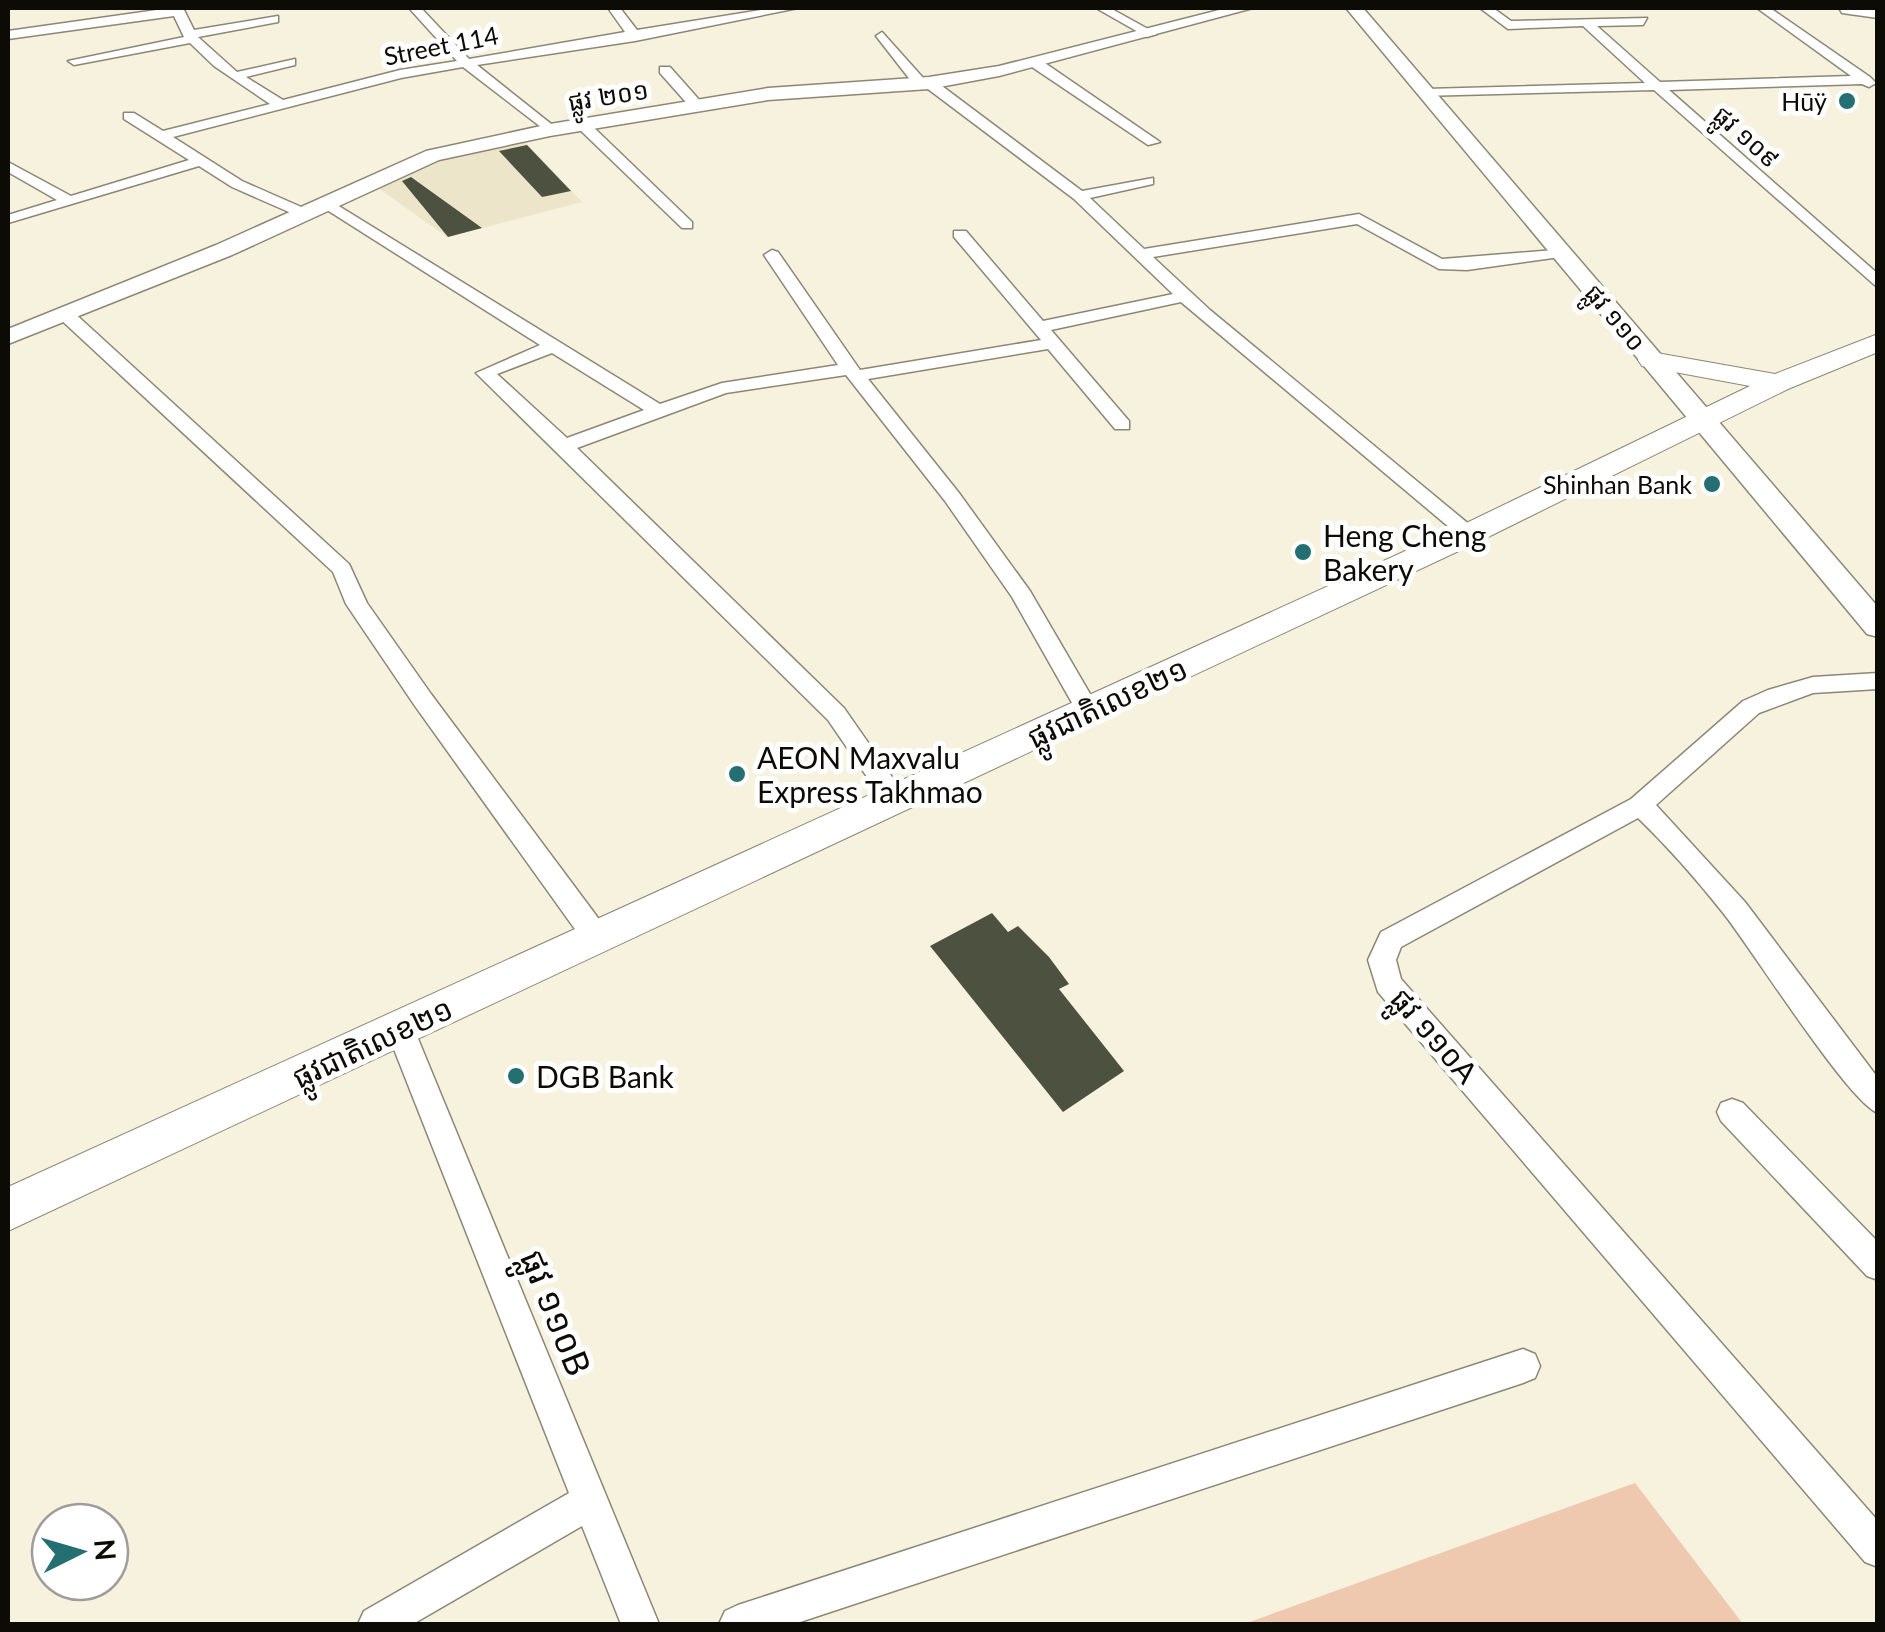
<svg xmlns="http://www.w3.org/2000/svg" width="1885" height="1632" font-family="Lato,'Noto Sans Khmer',sans-serif">
	<rect width="100%" height="100%" fill="#f7f2dd"/>
	<polygon fill="#ece5ca" points="525,142 582,202 447,237 378,188 438,161"/>
	<polygon fill="#eec8af" points="1635,1483 1743,1624 1244,1624"/>
	<g fill="#4d5140">
		<polygon points="527,145 571,191 542,197 499,151"/>
		<polygon points="411,177 482,228 448,237 402,181"/>
		<polygon points="992,913 1008,932 1018,926 1049,957 1069,984 1059,989 1124,1071 1063,1112 930,946"/>
	</g>
	<g fill="none" stroke-linecap="round" stroke-linejoin="round">
		<defs>
			<g id="street">
				<polygon points="171,8 183,8 194,30 278,16 278,22 198,37 237,72 295,59 295,65 246,77 283,100 400,70 457,61 409,8 421,8 469,59 625,32 608,8 620,8 637,30 774,8 798,8 635,41 477,65 555,127 555,133 550,134 463,67 401,78 173,137 242,181 308,210 308,216 298,216 232,187 199,166 8,223 8,215 57,200 8,172 8,162 71,196 189,160 124,119 124,113 134,113 163,131 270,104 214,66 190,43 74,65 68,61 184,37 174,16 8,39 8,31"/>
				<polygon points="1096,8 1110,8 1157,34 1147,37"/>
				<polygon points="1480,8 1493,8 1511,21 1647,18 1643,25 1597,26 1660,82 1851,76 1757,8 1770,8 1870,77 1876,83 1869,87 1862,84 1669,90 1878,274 1878,288 1654,90 1421,96 1419,93 1426,89 1645,83 1583,26 1508,29"/>
				<path d="M 882,32 L 925,80 L 934,80 L 1082,191 L 1153,178 L 1153,184 L 1090,198 L 1144,249 L 1359,214 L 1442,259 L 1566,249 L 1568,252 L 1560,257 L 1467,270 L 1439,269 L 1357,224 L 1153,257 L 1210,310 L 1476,530 L 1476,538 L 1462,538 L 1181,302 L 1051,330 L 1129,421 L 1129,429 L 1115,429 L 1048,349 L 868,379 L 959,493 L 1030,591 L 1100,711 L 1088,719 L 1080,717 L 1012,597 L 945,501 L 846,375 L 726,393 L 577,448 L 844,708 L 908,800 L 905,806 L 887,806 L 828,720 L 476,373 L 540,345 L 316,203 L 329,200 L 660,404 L 722,383 L 838,365 L 764,255 L 772,250 L 778,252 L 860,370 L 1041,340 L 954,237 L 954,231 L 966,231 L 1043,321 L 1173,294 L 1074,199 L 924,86 L 915,86 L 876,36 ZM 552,353 L 644,410 L 567,438 L 497,374 Z"/>
				<polygon points="1034,58 1039,59 1160,142 1148,145 1029,65 1028,62"/>
				<polygon points="660,67 670,67 702,103 702,109 692,109 660,73"/>
				<polygon points="578,122 588,122 692,222 692,228 682,228 578,128"/>
				<polygon points="59,310 71,310 349,564 367,603 431,694 607,930 610,938 607,946 597,949 587,946 415,706 346,604 333,572 59,318"/>
				<path d="M 1878,673 L 1878,689 L 1813,693 L 1759,713 L 1656,805 L 1745,902 L 1878,1078 L 1878,1113 C 1849,1103 1751,948 1724,914 C 1697,880 1669,848 1638,818 L 1401,947 L 1396,960 L 1401,979 L 1878,1521 L 1878,1567 L 1865,1562 L 1378,992 L 1368,960 L 1381,932 L 1631,799 L 1743,701 L 1768,690 L 1813,677 Z"/>
				<polygon points="400,1017 410,1021 414,1029 659,1624 621,1624 582,1526 413,1624 358,1624 364,1611 569,1493 386,1029 390,1021"/>
				<polygon points="1732,1099 1743,1103 1878,1242 1878,1280 1867,1276 1721,1121 1717,1112 1721,1103"/>
				<polygon points="1523,1349 1535,1354 1540,1366 1535,1378 1523,1383 794,1624 719,1624 725,1611 738,1605"/>
			</g>
			<g id="secondary">
				<polygon points="1227,8 1253,8 999,76 929,89 768,100 550,136 439,160 232,255 8,344 8,329 216,245 426,151 550,124 768,88 929,77 999,66"/>
				<polygon points="1346,8 1363,8 1878,607 1878,637 1867,634"/>
			</g>
			<polygon id="primary" points="1878,334 1878,352 1788,389 1480,541 8,1231 8,1187 1458,527 1750,386 1642,366 1638,360 1642,354 1651,352 1775,374"/>
			<polygon id="highway" points="1839,8 1878,8 1878,18 1842,13"/>
		</defs>
		<use href="#street" stroke="#8c8775" stroke-width="3"/>
		<use href="#secondary" stroke="#8c8775" stroke-width="3"/>
		<use href="#primary" stroke="#8c8775" stroke-width="2"/>
		<use href="#highway" stroke="#8c8775" stroke-width="3"/>
		<use href="#street" fill="#fff" fill-rule="evenodd"/>
		<use href="#secondary" fill="#fff" fill-rule="evenodd"/>
		<use href="#primary" fill="#fff" fill-rule="evenodd"/>
		<use href="#highway" fill="#fff" fill-rule="evenodd"/>
	</g>
	<g fill="#236f71" stroke="#fff" stroke-width="4">
		<circle cx="1847" cy="101" r="10"/>
		<circle cx="1712" cy="484" r="10"/>
		<circle cx="1303" cy="552" r="10"/>
		<circle cx="737" cy="774" r="10"/>
		<circle cx="516" cy="1076" r="10"/>
	</g>
	<g text-anchor="middle" dominant-baseline="central" stroke-width="10" stroke-linejoin="round" paint-order="stroke">
		<g font-size="25" fill="#0d0b05" stroke="#fff">
			<text transform="translate(441 45) rotate(-11)">Street 114</text>
			<text transform="translate(608 95) rotate(-9)">ផ្លូវ ២០១</text>
			<text transform="translate(1747 136) rotate(42)">ផ្លូវ ១០៩</text>
			<text transform="translate(1616 317) rotate(50)">ផ្លូវ ១១០</text>
		</g>
		<g font-size="25" fill="#0d0b05" stroke="#fff" text-anchor="end">
			<text x="1827" y="101">Hūÿ</text>
			<text x="1692" y="484">Shinhan Bank</text>
		</g>
		<g font-size="30" fill="#0d0b05" stroke="#fff" text-anchor="start">
			<text x="1323" y="535">Heng Cheng<tspan x="1323" dy="34">Bakery</tspan></text>
			<text x="757" y="757">AEON Maxvalu<tspan x="757" dy="34">Express Takhmao</tspan></text>
			<text x="536" y="1076">DGB Bank</text>
		</g>
		<g font-size="30" fill="#0d0b05" stroke="#fff">
			<text transform="translate(1107 702) rotate(-25)">ផ្លូវជាតិលេខ២១</text>
			<text transform="translate(1435 1035) rotate(49)">ផ្លូវ ១១០A</text>
			<text transform="translate(372 1042) rotate(-25)">ផ្លូវជាតិលេខ២១</text>
		</g>
		<g font-size="35" fill="#0d0b05" stroke="#fff">
			<text transform="translate(557 1312) rotate(68)">ផ្លូវ ១១០B</text>
		</g>
	</g>
	<rect width="1885" height="1632" fill="none" stroke="#0d0b05" stroke-width="20"/>
	<g transform="translate(80 1552) rotate(85)"><circle r="48" fill="#ffffff" stroke="#9e9d9b" stroke-width="2.5"/>
	<path d="M0-8L18 38L0 25L-18 38Z" fill="#236f71"/>
	<text y="-15" font-size="28" font-weight="bold" text-anchor="middle" fill="#0d0b05">N</text>
	</g>
</svg>
